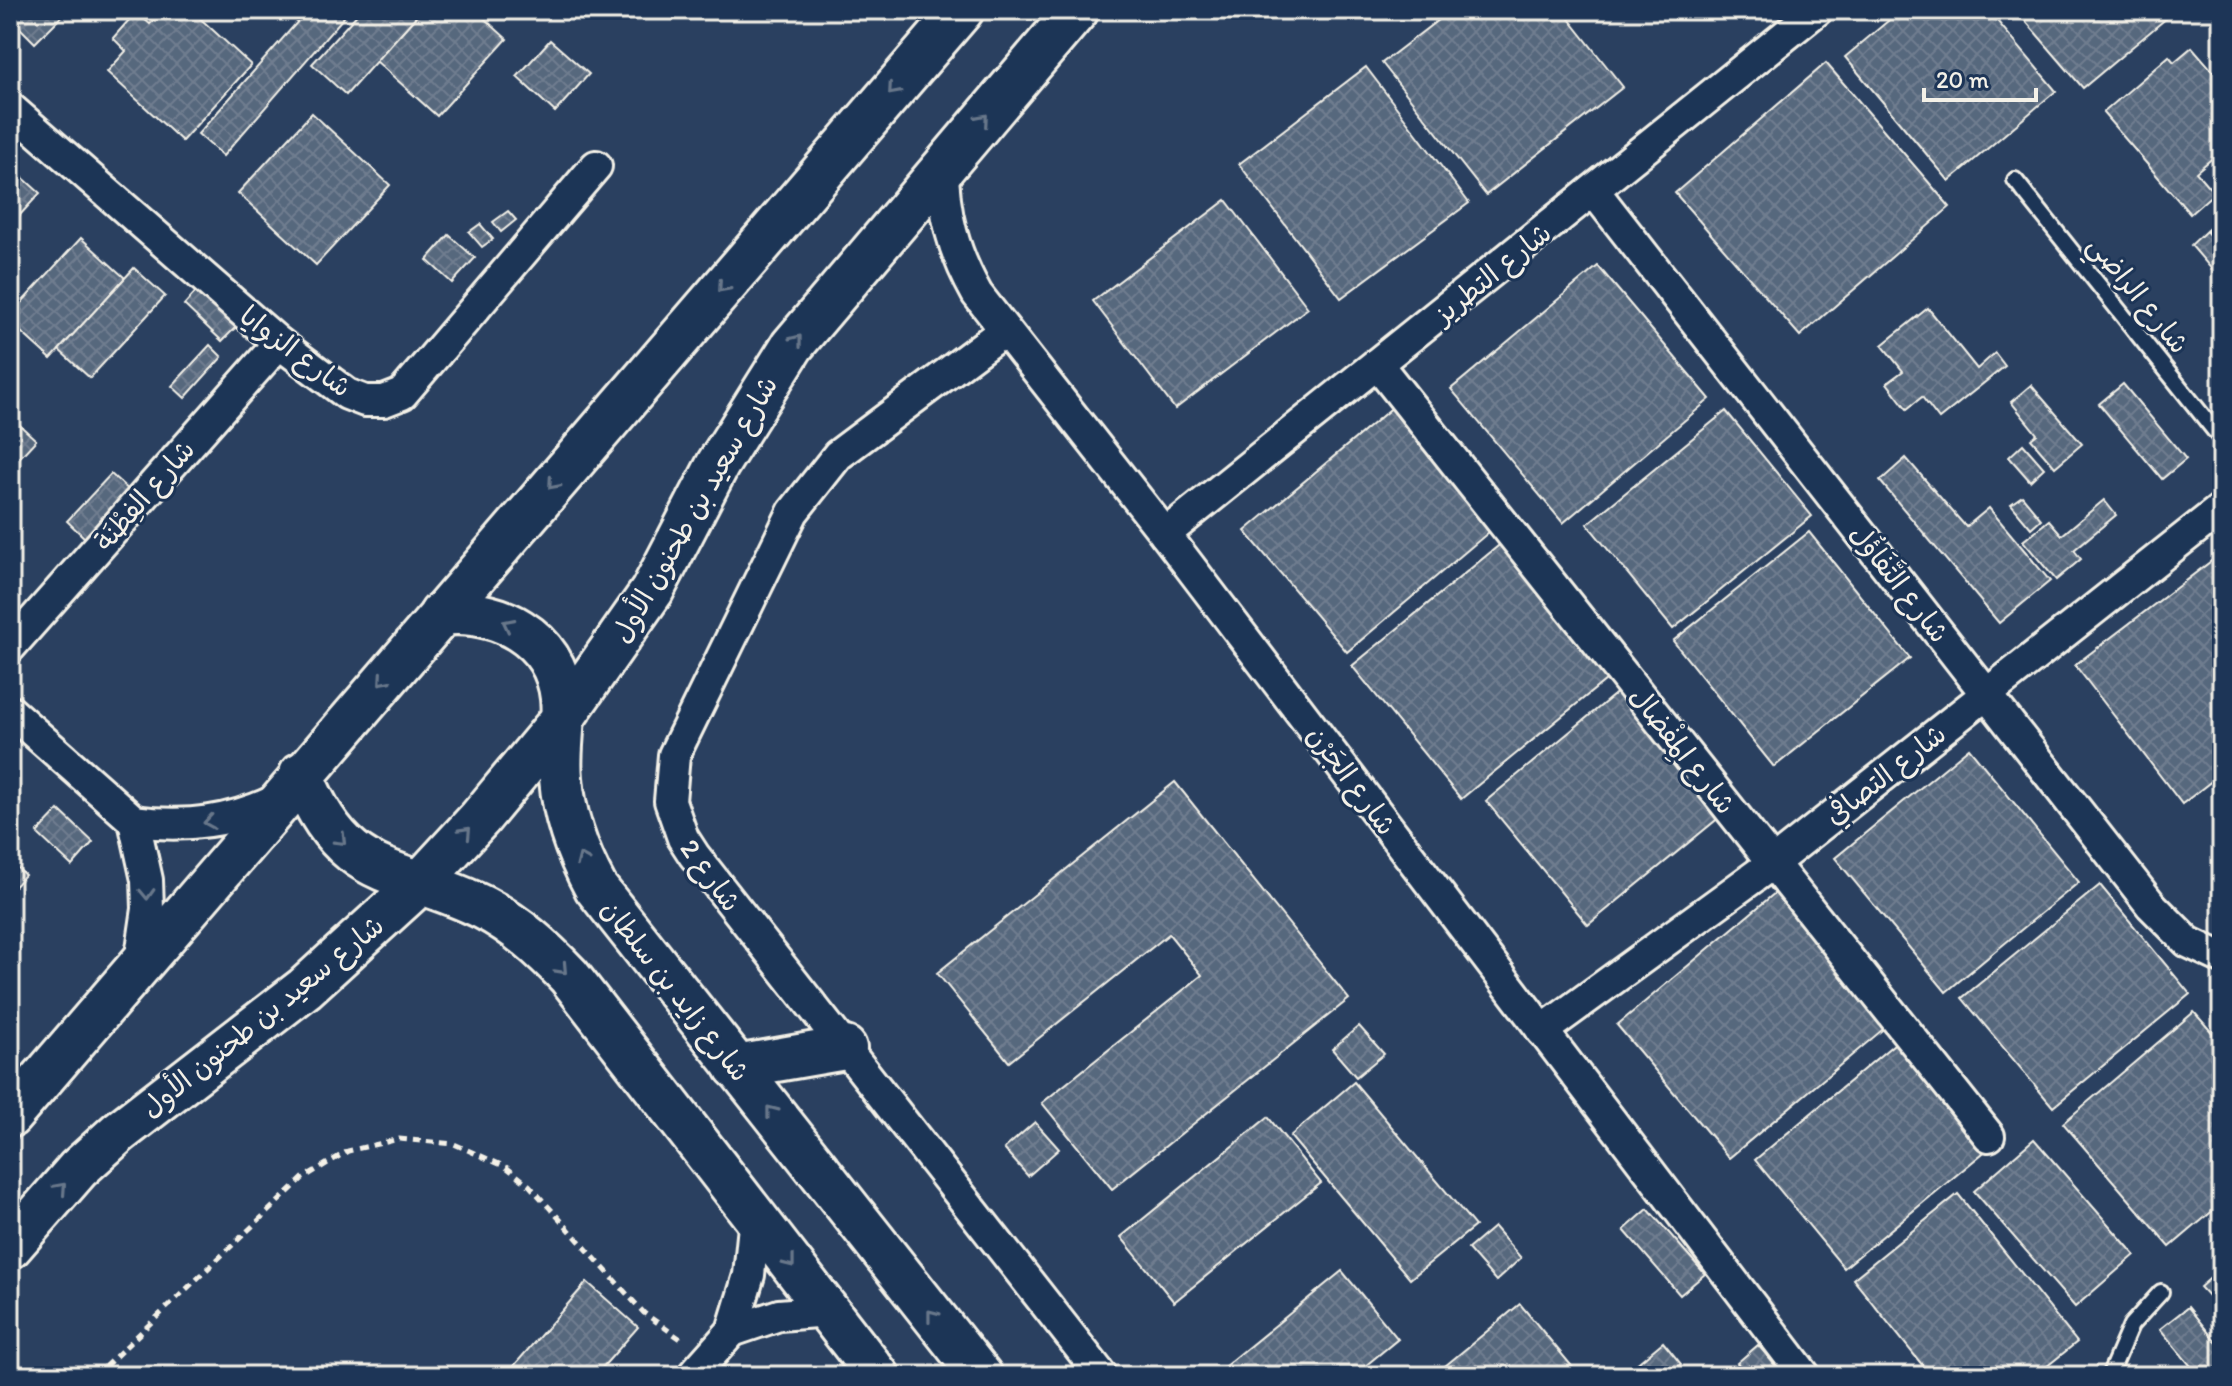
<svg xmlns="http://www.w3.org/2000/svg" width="2232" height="1386" font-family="Itim,'Playpen Sans Arabic',sans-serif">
	<defs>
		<pattern id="building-cross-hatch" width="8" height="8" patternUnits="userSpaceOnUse" patternTransform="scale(2)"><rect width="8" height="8" fill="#56677d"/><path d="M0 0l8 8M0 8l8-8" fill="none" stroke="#6f7d8f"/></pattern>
	</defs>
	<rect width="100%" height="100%" fill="#2a4060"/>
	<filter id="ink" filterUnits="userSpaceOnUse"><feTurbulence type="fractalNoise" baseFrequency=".0125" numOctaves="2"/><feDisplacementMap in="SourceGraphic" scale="16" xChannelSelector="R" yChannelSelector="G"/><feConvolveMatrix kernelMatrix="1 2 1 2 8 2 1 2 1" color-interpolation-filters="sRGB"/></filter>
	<g filter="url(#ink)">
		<g fill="url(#building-cross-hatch)" stroke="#f4f1e8" stroke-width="2">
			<polygon points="16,10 68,10 35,43 10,18"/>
			<polygon points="163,10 191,10 251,65 182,141 107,72 126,51 113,38 136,12 150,24"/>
			<polygon points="308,10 350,10 223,156 198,134"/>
			<polygon points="361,10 422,10 346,95 312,64"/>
			<polygon points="422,10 475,10 507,39 437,116 376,61"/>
			<polygon points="1451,10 1562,10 1623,87 1486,195 1382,63"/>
			<polygon points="1901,10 1988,10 2056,91 1949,181 1845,57"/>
			<polygon points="2016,10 2162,10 2168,17 2083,88"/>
			<polygon points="550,40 589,74 555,112 517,77"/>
			<polygon points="2192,47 2218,77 2222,74 2222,150 2196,172 2214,193 2190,214 2103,113 2169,56 2174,62"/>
			<polygon points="1826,63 1950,207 1800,336 1675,193"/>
			<polygon points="1366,67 1469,203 1341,298 1239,164"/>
			<polygon points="312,113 390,185 316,265 238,193"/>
			<polygon points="10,166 40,193 10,226"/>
			<polygon points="1226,200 1308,308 1175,409 1093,301"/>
			<polygon points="508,211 516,220 501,232 493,222"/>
			<polygon points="2222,217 2222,246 2207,230"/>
			<polygon points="480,224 493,239 482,247 469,232"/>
			<polygon points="2206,231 2222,250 2220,279 2191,245"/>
			<polygon points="449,235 475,258 452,283 427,260"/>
			<polygon points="81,238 125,278 51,359 10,322 10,315"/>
			<polygon points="1598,266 1710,399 1563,523 1451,389"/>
			<polygon points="134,268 165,296 90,378 59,350"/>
			<polygon points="200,287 239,324 222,341 184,305"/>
			<polygon points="1928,308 1977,369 1995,353 2005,366 1939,419 1922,397 1907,409 1887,383 1903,371 1882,345"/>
			<polygon points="210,345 222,357 185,398 172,386"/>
			<polygon points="2123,384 2186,459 2162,479 2099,404"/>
			<polygon points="2031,385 2082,444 2055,467 2031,439 2037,434 2011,402"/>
			<polygon points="1394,406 1495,527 1347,652 1245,531"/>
			<polygon points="1726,411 1812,516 1673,629 1587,524"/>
			<polygon points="10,416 36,440 10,468"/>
			<polygon points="2023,444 2044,468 2030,481 2009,457"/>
			<polygon points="1906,458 1966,527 1989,508 2050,581 1999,623 1880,481"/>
			<polygon points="111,474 131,492 87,540 67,521"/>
			<polygon points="2022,496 2041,519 2031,528 2011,504"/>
			<polygon points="2104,500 2116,515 2074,550 2081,559 2056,580 2023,541 2049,520 2062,535"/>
			<polygon points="1809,532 1910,658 1774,767 1673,641"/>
			<polygon points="1503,542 1612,675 1461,799 1352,666"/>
			<polygon points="2214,559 2222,569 2222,773 2182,804 2075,665"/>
			<polygon points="1619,691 1721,816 1588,925 1486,801"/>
			<polygon points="1969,748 2079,882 1946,992 1835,858"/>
			<polygon points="1175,782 1349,999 1112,1189 1042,1103 1202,975 1169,934 1009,1062 937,973"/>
			<polygon points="59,810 93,842 72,866 37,833"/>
			<polygon points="10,861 25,875 10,891"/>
			<polygon points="2100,885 2190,994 2053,1107 1962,998"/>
			<polygon points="1775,893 1887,1026 1729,1158 1617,1025"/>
			<polygon points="2194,1012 2222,1044 2222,1203 2170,1247 2063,1123"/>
			<polygon points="1359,1026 1384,1054 1356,1077 1332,1049"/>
			<polygon points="1899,1040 1989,1148 1844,1268 1755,1160"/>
			<polygon points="1354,1082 1475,1226 1410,1279 1290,1136"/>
			<polygon points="1268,1117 1321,1183 1174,1302 1121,1237"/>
			<polygon points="1035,1122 1059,1149 1028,1176 1004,1149"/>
			<polygon points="2034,1139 2135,1255 2075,1307 1974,1191"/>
			<polygon points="1958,1194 2077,1342 2035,1376 1931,1376 1853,1279"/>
			<polygon points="1648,1209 1705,1274 1680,1295 1624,1230"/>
			<polygon points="1494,1227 1521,1258 1496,1281 1468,1249"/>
			<polygon points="2222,1268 2222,1311 2200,1287"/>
			<polygon points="1342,1271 1398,1339 1353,1376 1213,1376"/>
			<polygon points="587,1282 638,1327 595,1376 505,1376"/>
			<polygon points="1520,1304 1580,1376 1433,1376"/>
			<polygon points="2188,1307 2222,1349 2222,1376 2199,1376 2160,1329"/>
			<polygon points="1663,1342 1681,1364 1666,1376 1622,1376"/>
			<polygon points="1758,1345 1784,1376 1749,1376 1737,1363"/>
		</g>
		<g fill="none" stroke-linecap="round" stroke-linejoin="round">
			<defs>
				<g id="lane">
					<polyline points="2015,180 2222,440"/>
					<polyline points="2109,1376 2131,1325 2161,1292"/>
				</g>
				<g id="street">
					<polyline points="10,108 279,343 347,394 365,401 384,401 402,394 596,166"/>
					<path d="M 943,166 C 943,214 954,253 977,294 L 1165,534 L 1805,1376"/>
					<polyline points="1594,191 2151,905 2188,942 2222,958"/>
					<polyline points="1005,330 838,455 793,512 674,755 670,801 683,838 694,855 1102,1376"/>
					<polyline points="1377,364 1989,1136"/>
					<polyline points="1165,534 1817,10"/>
					<polyline points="10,647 279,343"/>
					<polyline points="10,711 134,821 147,880 148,909 140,963"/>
					<path d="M 134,821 C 187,828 231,822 279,799"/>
					<polyline points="1542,1031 1773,863 2222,508"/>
					<polyline points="732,1331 779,1315 828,1311"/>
					<polyline points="692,1376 732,1331 749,1275 755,1216"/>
				</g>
				<g id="secondary">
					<path d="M 441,614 C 497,608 555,636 562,698 C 565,725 558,751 561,778 C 564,817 577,853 596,888 L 981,1376"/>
					<path d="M 301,774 C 345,884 395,864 484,908 C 517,925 543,949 569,976 L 878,1376"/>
					<polyline points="736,1067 845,1048"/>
					<polyline points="10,1116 962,10"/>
					<polyline points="10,1247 78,1169 119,1132 305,988 419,884 480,818 563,718 652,591 718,464 792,346 1077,10"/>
				</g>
			</defs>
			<use href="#lane" stroke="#f4f1e8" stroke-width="20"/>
			<use href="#street" stroke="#f4f1e8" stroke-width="36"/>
			<use href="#secondary" stroke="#f4f1e8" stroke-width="48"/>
			<polyline stroke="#f4f1e8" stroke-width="5" stroke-dasharray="8 6" stroke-linecap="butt" points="95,1376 303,1178 348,1151 399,1139 454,1144 506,1167 529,1185 644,1313 682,1340"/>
			<use href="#lane" stroke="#1d3557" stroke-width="14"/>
			<use href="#street" stroke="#1d3557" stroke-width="30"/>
			<use href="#secondary" stroke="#1d3557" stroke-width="42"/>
		</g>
		<defs><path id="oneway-chevron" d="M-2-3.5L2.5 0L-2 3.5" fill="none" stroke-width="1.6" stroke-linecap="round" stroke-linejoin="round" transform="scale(2)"/></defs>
		<g stroke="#68778a">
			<use href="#oneway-chevron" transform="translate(893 90) rotate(131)"/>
			<use href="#oneway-chevron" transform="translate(983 119) rotate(-49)"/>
			<use href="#oneway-chevron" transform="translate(723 287) rotate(131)"/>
			<use href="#oneway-chevron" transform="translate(797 340) rotate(-52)"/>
			<use href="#oneway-chevron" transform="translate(553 484) rotate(131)"/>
			<use href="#oneway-chevron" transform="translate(508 624) rotate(-153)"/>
			<use href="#oneway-chevron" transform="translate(383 680) rotate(131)"/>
			<use href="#oneway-chevron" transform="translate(209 822) rotate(171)"/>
			<use href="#oneway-chevron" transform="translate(466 832) rotate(-47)"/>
			<use href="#oneway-chevron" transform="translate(341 840) rotate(45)"/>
			<use href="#oneway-chevron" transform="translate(582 859) rotate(-114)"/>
			<use href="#oneway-chevron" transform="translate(147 894) rotate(88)"/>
			<use href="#oneway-chevron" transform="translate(562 969) rotate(47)"/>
			<use href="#oneway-chevron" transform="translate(771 1111) rotate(-128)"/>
			<use href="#oneway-chevron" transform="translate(61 1188) rotate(-48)"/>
			<use href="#oneway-chevron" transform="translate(790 1262) rotate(52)"/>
			<use href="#oneway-chevron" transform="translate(932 1315) rotate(-128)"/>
		</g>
	</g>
	<g text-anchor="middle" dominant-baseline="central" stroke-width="6" stroke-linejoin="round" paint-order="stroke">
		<g font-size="28" fill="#f4f1e8" stroke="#1d3557">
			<text transform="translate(1492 273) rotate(-39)">شارع التطريز</text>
			<text transform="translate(2139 294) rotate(51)">شارع الراضي</text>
			<text transform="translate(296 351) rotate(37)">شارع الزوايا</text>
			<text transform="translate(144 495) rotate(-49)">شارع الفِطْنَة</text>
			<text transform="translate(694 509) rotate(-60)">شارع سعيد بن طحنون الأول</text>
			<text transform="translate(1900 583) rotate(52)">شارع التَّفَاؤُل</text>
			<text transform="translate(1683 750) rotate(52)">شارع المِفْضال</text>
			<text transform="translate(1885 774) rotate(-38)">شارع التصافي</text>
			<text transform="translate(1352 780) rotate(53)">شارع الجَرْن</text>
			<text transform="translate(711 875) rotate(54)">شارع 2</text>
			<text transform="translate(676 990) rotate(52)">شارع زايد بن سلطان</text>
			<text transform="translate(262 1016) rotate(-39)">شارع سعيد بن طحنون الأول</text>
		</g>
	</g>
	<rect width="2232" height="1386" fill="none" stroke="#1d3557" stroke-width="40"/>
	<rect x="20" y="20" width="2192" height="1346" fill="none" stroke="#f4f1e8" stroke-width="3" filter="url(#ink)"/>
	<path d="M1924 88v12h112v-12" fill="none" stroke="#f4f1e8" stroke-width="4"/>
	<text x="1936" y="88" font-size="24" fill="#f4f1e8" stroke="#1d3557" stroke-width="6" paint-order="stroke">20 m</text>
</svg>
